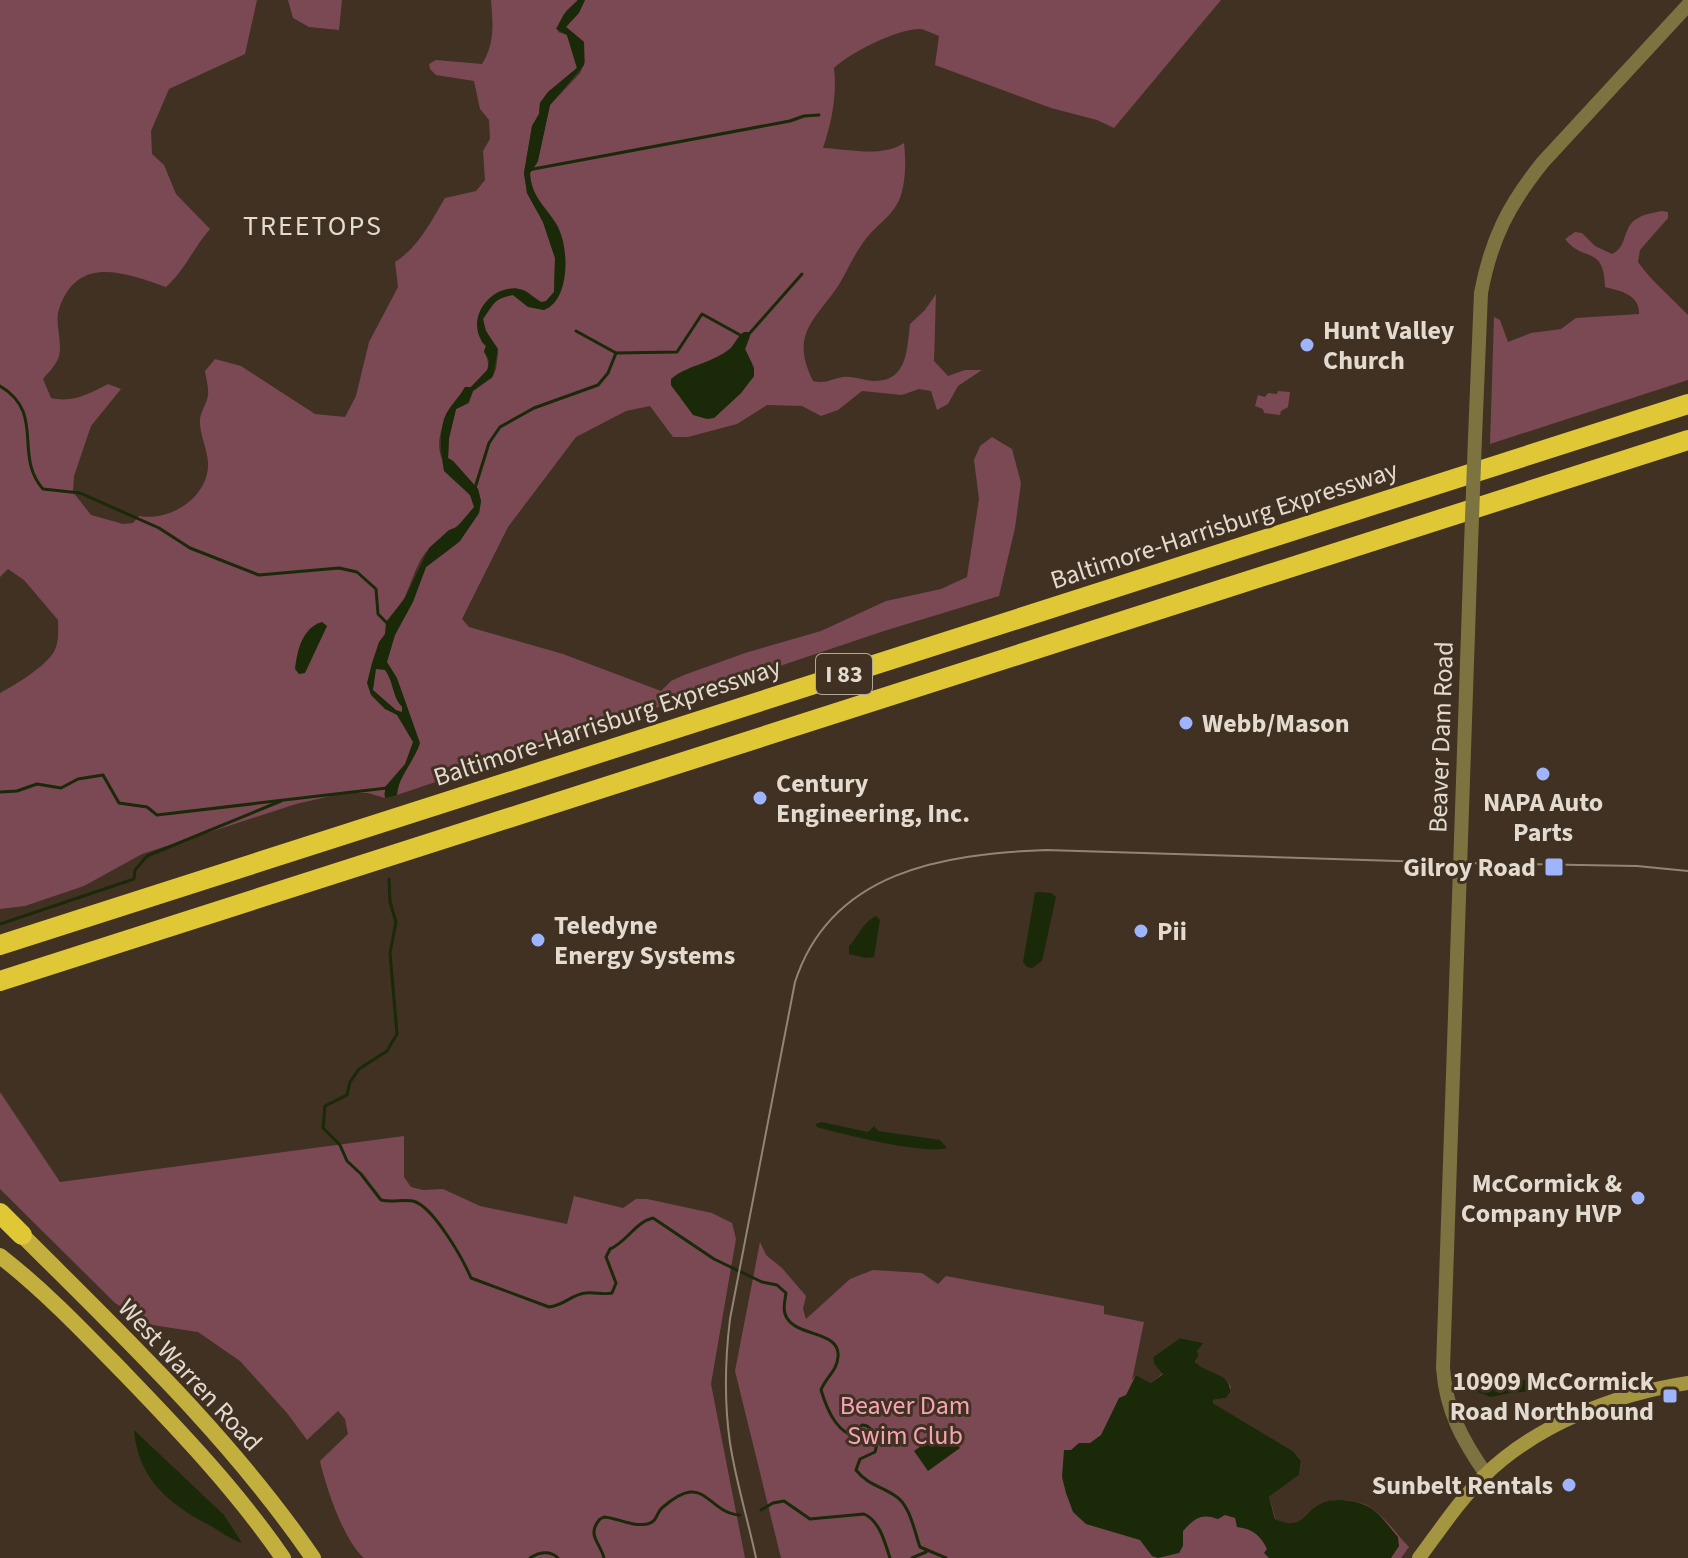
<svg xmlns="http://www.w3.org/2000/svg" width="1688" height="1558" font-family="'Source Sans 3',sans-serif">
	<rect width="100%" height="100%" fill="#403122"/>
	<g fill="#7b4954" fill-rule="evenodd">
		<path d="M 0,0 L 257,0 L 245,54 L 169,89 L 151,131 L 152,154 L 164,165 L 176,194 L 210,229 C 194,247 185,270 166,287 C 127,274 78,253 59,309 C 54,324 64,345 58,359 C 55,366 48,373 43,379 L 51,398 C 72,403 89,394 108,384 L 121,389 L 91,426 L 74,476 L 73,492 L 91,515 L 123,524 L 133,523 L 139,516 C 171,522 210,496 208,462 C 207,448 199,433 200,419 C 201,411 207,403 208,395 C 209,388 206,378 205,371 L 215,359 L 241,366 L 315,414 L 345,417 L 356,396 L 369,342 L 398,287 L 395,262 C 419,247 431,221 445,198 L 476,191 L 485,180 L 483,151 L 490,139 L 489,120 L 480,109 L 474,81 L 436,75 L 430,69 L 429,64 L 436,60 L 482,64 C 495,43 493,24 491,0 L 578,0 L 566,11 L 558,32 L 567,35 L 577,68 L 548,92 L 540,103 L 539,114 L 532,126 L 524,173 L 527,193 L 543,222 L 555,258 L 554,292 L 546,302 L 541,302 L 525,291 L 514,288 L 483,306 L 481,341 L 486,346 L 484,350 C 494,373 484,372 471,387 L 465,387 C 454,407 431,433 442,459 C 445,466 453,473 458,480 C 464,488 473,496 475,507 C 463,525 444,534 429,549 C 417,560 413,580 406,594 C 403,602 397,608 392,615 L 418,587 L 426,567 L 458,543 L 479,513 L 481,501 L 478,489 L 453,461 L 448,458 L 449,438 L 456,409 L 469,403 L 473,391 L 492,378 L 496,369 L 498,353 L 484,327 L 483,319 L 497,299 L 513,295 L 527,306 L 544,310 C 567,295 565,272 562,247 C 561,238 561,231 556,223 C 544,205 531,196 530,173 L 537,163 L 550,105 L 580,73 L 585,62 L 584,42 L 566,27 L 585,0 L 1221,0 L 1114,128 L 1097,120 L 1051,108 L 935,65 L 939,36 C 934,34 926,30 921,29 C 899,28 849,53 834,68 C 837,96 832,121 823,148 C 849,149 881,158 904,143 C 906,160 906,181 900,198 C 893,216 876,225 865,240 C 855,253 848,269 840,283 C 816,320 789,333 813,381 C 828,384 830,379 843,377 C 854,376 864,381 875,381 C 908,381 907,348 910,324 L 925,310 L 936,294 L 934,361 L 948,376 L 965,370 L 982,370 L 958,386 L 948,404 L 937,410 L 931,391 L 919,389 L 902,395 L 862,391 L 838,410 L 821,416 L 802,406 L 767,405 L 737,424 L 688,437 L 673,437 L 650,406 L 626,411 L 576,437 L 508,527 L 462,619 L 469,627 L 563,654 L 661,691 L 671,681 L 684,675 L 745,653 L 821,631 L 886,601 L 941,589 L 967,577 L 979,499 L 974,460 L 980,446 L 992,437 L 1012,449 L 1021,483 L 1015,528 L 999,596 L 884,631 L 397,795 L 400,780 L 384,793 L 385,798 L 368,793 L 344,793 L 296,804 L 142,854 L 84,886 L 25,906 L 0,909 L 0,693 C 15,685 52,663 56,647 C 59,639 58,628 58,620 L 24,580 L 8,569 L 0,577 ZM 744,332 L 748,332 L 750,337 L 745,349 L 752,363 L 754,376 L 741,393 L 714,418 L 676,392 L 671,385 L 679,374 C 687,373 726,354 732,347 C 737,342 737,337 744,332 Z"/>
		<polygon points="288,0 342,0 339,30 309,27 293,18"/>
		<path d="M 1662,211 L 1668,212 L 1668,218 L 1640,250 L 1638,262 C 1652,282 1671,297 1688,315 L 1688,380 L 1490,444 L 1494,317 L 1500,320 L 1508,342 L 1531,333 L 1561,329 L 1576,318 L 1639,314 C 1640,295 1621,291 1605,287 C 1604,244 1583,263 1565,239 L 1575,232 L 1582,233 L 1595,246 L 1612,254 C 1625,248 1623,236 1630,225 C 1637,215 1651,213 1662,211 Z"/>
		<polygon points="1278,391 1290,392 1288,407 1281,411 1280,415 1264,413 1263,409 1255,406 1258,395 1265,397 1268,393 1277,394"/>
		<path d="M 0,1092 L 60,1182 L 404,1136 L 404,1177 L 411,1187 L 423,1190 L 443,1189 L 480,1206 L 567,1224 L 574,1196 L 623,1208 L 636,1199 L 647,1199 L 712,1213 L 732,1223 L 736,1239 L 711,1384 L 745,1558 L 364,1558 C 344,1541 326,1488 320,1461 L 348,1434 L 345,1419 L 338,1411 L 307,1440 L 287,1413 L 240,1361 L 198,1332 L 152,1325 L 115,1303 L 0,1189 Z"/>
		<path d="M 760,1242 L 766,1255 L 782,1268 L 806,1296 L 803,1309 L 806,1319 L 850,1279 L 873,1270 L 922,1273 L 938,1284 L 946,1276 L 1104,1306 L 1104,1314 L 1144,1322 L 1132,1380 L 1136,1375 L 1151,1383 L 1163,1373 L 1154,1364 L 1153,1357 L 1180,1338 L 1204,1343 L 1197,1351 L 1199,1355 L 1195,1363 C 1206,1374 1224,1372 1231,1387 L 1226,1398 L 1213,1400 L 1213,1403 L 1293,1451 L 1301,1461 L 1299,1475 L 1269,1497 L 1276,1520 C 1305,1533 1304,1508 1324,1502 C 1336,1499 1357,1500 1368,1506 C 1383,1514 1397,1535 1409,1547 L 1401,1558 L 781,1558 L 735,1371 Z"/>
	</g>
	<g fill="#1a2908" fill-rule="evenodd">
		<path d="M 578,0 L 585,0 L 579,13 L 566,27 L 584,42 L 584,65 L 550,105 L 538,161 L 530,173 C 531,200 551,210 560,232 C 569,253 569,301 544,310 L 528,307 L 513,295 C 496,297 492,305 483,319 L 486,331 L 498,349 L 493,376 L 473,391 L 468,403 L 456,409 L 449,438 L 448,458 L 453,461 L 478,489 L 481,501 L 479,513 L 460,541 L 426,567 L 413,602 L 395,635 L 387,662 L 397,678 L 420,743 C 415,760 396,781 397,795 L 385,798 L 385,787 L 405,764 L 413,742 L 397,715 L 385,709 L 371,695 L 367,683 L 372,663 L 379,642 L 385,634 L 386,622 L 405,598 L 429,548 L 449,530 L 457,527 L 474,507 L 470,495 L 444,471 C 441,454 439,435 444,419 C 448,407 459,398 465,387 L 471,387 L 488,369 L 489,360 L 484,352 L 486,346 C 463,323 488,284 519,289 C 528,290 533,298 541,302 L 546,301 L 554,292 L 555,258 L 543,222 L 527,193 L 524,173 L 532,126 L 539,114 L 540,103 L 548,92 L 577,68 L 567,35 L 556,29 L 564,14 ZM 376,669 L 385,670 C 394,682 392,697 402,707 L 402,712 L 396,710 L 373,690 Z"/>
		<path d="M 744,332 L 748,332 L 750,335 L 745,349 L 754,368 L 754,376 L 741,393 L 714,418 L 707,419 L 693,415 L 671,385 L 671,379 C 686,366 711,363 727,351 C 735,346 736,337 744,332 Z"/>
		<path d="M 322,622 L 327,626 L 305,673 L 299,674 L 295,669 C 297,651 302,628 322,622 Z"/>
		<polygon points="1038,892 1051,893 1056,897 1042,961 1032,968 1027,967 1023,962 1035,893"/>
		<path d="M 876,916 L 880,920 L 874,957 L 866,958 L 849,954 L 849,946 C 860,935 861,924 876,916 Z"/>
		<path d="M 821,1122 L 868,1132 L 874,1126 L 878,1131 L 940,1140 L 947,1148 C 926,1155 841,1134 817,1127 L 816,1124 Z"/>
		<path d="M 1180,1338 L 1204,1343 L 1197,1351 L 1199,1355 L 1195,1362 C 1207,1375 1231,1372 1230,1392 L 1226,1398 L 1213,1400 L 1213,1403 L 1293,1451 L 1301,1461 L 1299,1475 L 1269,1497 L 1275,1519 C 1305,1533 1303,1509 1324,1502 C 1335,1498 1356,1500 1367,1506 C 1379,1511 1389,1527 1398,1537 L 1399,1546 L 1391,1558 L 1269,1558 L 1264,1553 L 1267,1549 C 1260,1535 1253,1529 1237,1527 L 1235,1518 L 1225,1515 L 1218,1519 C 1201,1513 1195,1518 1183,1531 L 1183,1546 L 1179,1553 L 1158,1558 L 1152,1556 L 1140,1540 L 1086,1524 L 1073,1512 L 1066,1493 L 1062,1477 L 1064,1450 L 1071,1450 L 1079,1443 L 1090,1443 L 1101,1435 L 1119,1398 L 1126,1395 L 1136,1375 L 1151,1383 L 1163,1374 L 1154,1364 L 1153,1357 Z"/>
		<polygon points="1511,1380 1557,1381 1559,1384 1553,1389 1510,1393 1491,1397 1478,1392 1480,1384"/>
		<polygon points="946,1428 960,1448 928,1471 914,1451"/>
		<path d="M 134,1430 L 224,1515 L 242,1543 C 231,1540 220,1531 209,1525 C 169,1504 138,1479 134,1430 Z"/>
	</g>
	<g fill="none" stroke-linecap="round" stroke-linejoin="round">
		<g stroke="#1a2908" stroke-width="3">
			<polyline points="528,170 790,121 804,116 819,115"/>
			<polyline points="576,331 616,353 677,352 702,314 742,336"/>
			<polyline points="749,334 802,274"/>
			<path d="M 0,386 C 46,413 13,455 43,489 L 80,493 L 159,528 L 190,548 L 259,575 L 339,568 L 357,572 L 376,589 L 378,614 L 387,623"/>
			<polyline points="475,488 489,443 500,427 534,408 598,385 608,373 616,353"/>
			<polyline points="0,792 17,791 37,784 61,788 78,779 103,775 119,803 147,807 157,815 387,788"/>
			<path d="M 389,879 L 390,902 L 396,922 L 390,953 L 397,1034 L 387,1051 L 359,1069 L 350,1082 L 347,1095 L 325,1106 L 323,1128 L 340,1145 L 347,1161 L 361,1174 L 381,1200 C 392,1203 402,1199 413,1201 C 433,1206 463,1259 471,1278 L 549,1307 C 565,1305 572,1294 586,1293 C 595,1292 603,1295 612,1293 L 616,1283 L 606,1257 L 610,1249 C 627,1242 635,1222 653,1218 L 714,1259 L 762,1282 L 777,1285 L 786,1293 C 785,1301 782,1311 787,1318 C 798,1337 841,1331 838,1357 C 837,1371 826,1377 821,1390 C 826,1406 834,1428 851,1435 L 862,1425 C 871,1425 873,1433 878,1440 L 875,1452 L 860,1459 L 856,1470 C 867,1484 880,1486 894,1495 C 910,1504 914,1530 920,1547 L 946,1558"/>
			<polyline points="0,924 134,879 135,870 147,856 281,801"/>
			<path d="M 761,1510 L 773,1503 L 784,1501 L 810,1519 L 864,1514 C 880,1521 885,1543 890,1558"/>
			<path d="M 530,1558 C 539,1552 550,1550 558,1558"/>
			<path d="M 604,1558 C 600,1542 586,1535 600,1519 L 604,1517 C 618,1518 632,1527 647,1524 C 658,1522 656,1512 663,1507 C 670,1501 681,1493 690,1492 C 708,1490 716,1514 740,1515"/>
			<polyline points="912,1558 926,1552"/>
		</g>
		<g stroke="#7c7341" stroke-width="14">
			<path d="M 1475,437 L 1481,293 C 1491,239 1509,204 1543,162 L 1688,5"/>
			<path d="M 1471,545 L 1443,1368 C 1446,1410 1462,1440 1486,1474"/>
		</g>
		<path stroke="#a49541" stroke-width="14" d="M 1419,1558 C 1440,1530 1459,1501 1484,1476 C 1537,1424 1616,1394 1688,1383"/>
		<g stroke="#c3af3d" stroke-width="16">
			<path d="M 22,1235 C 124,1337 231,1438 313,1558"/>
			<path d="M 0,1256 C 45,1291 84,1332 124,1373 C 181,1432 237,1491 283,1558"/>
		</g>
		<g stroke="#dfc736" stroke-width="20">
			<polyline points="0,945 1688,404"/>
			<polyline points="0,981 1688,440"/>
			<polyline points="0,1213 22,1235"/>
		</g>
		<path stroke="#918578" stroke-width="2" d="M 756,1558 C 748,1520 736,1482 730,1443 C 724,1401 725,1360 730,1319 L 795,982 C 831,871 943,854 1046,850 L 1460,863 L 1637,866 L 1688,871"/>
		<polyline stroke="#7c7341" stroke-width="14" points="1471,545 1475,437"/>
	</g>
	<g fill="#9eb4fd" stroke="#403122" stroke-width="3">
		<circle cx="1307" cy="345" r="8"/>
		<circle cx="1186" cy="723" r="8"/>
		<circle cx="1543" cy="774" r="8"/>
		<circle cx="760" cy="798" r="8"/>
		<rect x="1544" y="857" width="20" height="20" rx="4"/>
		<circle cx="1141" cy="931" r="8"/>
		<circle cx="538" cy="940" r="8"/>
		<circle cx="1638" cy="1198" r="8"/>
		<rect x="1662" y="1388" width="16" height="16" rx="4"/>
		<circle cx="1569" cy="1485" r="8"/>
	</g>
	<g text-anchor="middle" dominant-baseline="central" stroke-width="6" stroke-linejoin="round" paint-order="stroke">
		<rect fill="#403122" stroke="#b2a79c" stroke-width="2" x="816" y="654" width="56" height="40" rx="6"/>
		<g font-size="24" font-weight="bold" fill="#e3dad0">
			<text x="844" y="674">I 83</text>
		</g>
		<g font-size="26" font-weight="bold" fill="#e3dad0" stroke="#403122" text-anchor="start">
			<text x="1323" y="330">Hunt Valley<tspan x="1323" dy="30">Church</tspan></text>
			<text x="1202" y="723">Webb/Mason</text>
			<text x="776" y="783">Century<tspan x="776" dy="30">Engineering, Inc.</tspan></text>
			<text x="1543" y="802" text-anchor="middle">NAPA Auto<tspan x="1543" dy="30">Parts</tspan></text>
			<text x="1536" y="867" text-anchor="end">Gilroy Road</text>
			<text x="554" y="925">Teledyne<tspan x="554" dy="30">Energy Systems</tspan></text>
			<text x="1157" y="931">Pii</text>
			<text x="1622" y="1183" text-anchor="end">McCormick &amp;<tspan x="1622" dy="30">Company HVP</tspan></text>
			<text x="1654" y="1381" text-anchor="end">10909 McCormick<tspan x="1654" dy="30">Road Northbound</tspan></text>
			<text x="1553" y="1485" text-anchor="end">Sunbelt Rentals</text>
		</g>
		<g font-size="26" fill="#e3dad0" stroke="#403122">
			<text transform="translate(1224 525) rotate(-18)">Baltimore-Harrisburg Expressway</text>
			<text transform="translate(607 722) rotate(-18)">Baltimore-Harrisburg Expressway</text>
			<text transform="translate(1441 737) rotate(-88)">Beaver Dam Road</text>
			<text transform="translate(190 1375) rotate(47)">West Warren Road</text>
		</g>
		<g font-size="26" fill="#f6a3b5" stroke="#403122">
			<text x="905" y="1405">Beaver Dam<tspan x="905" dy="30">Swim Club</tspan></text>
		</g>
		<g font-size="28" letter-spacing="2" fill="#e3dad0" stroke="#403122">
			<text x="313" y="226">TREETOPS</text>
		</g>
	</g>
</svg>
